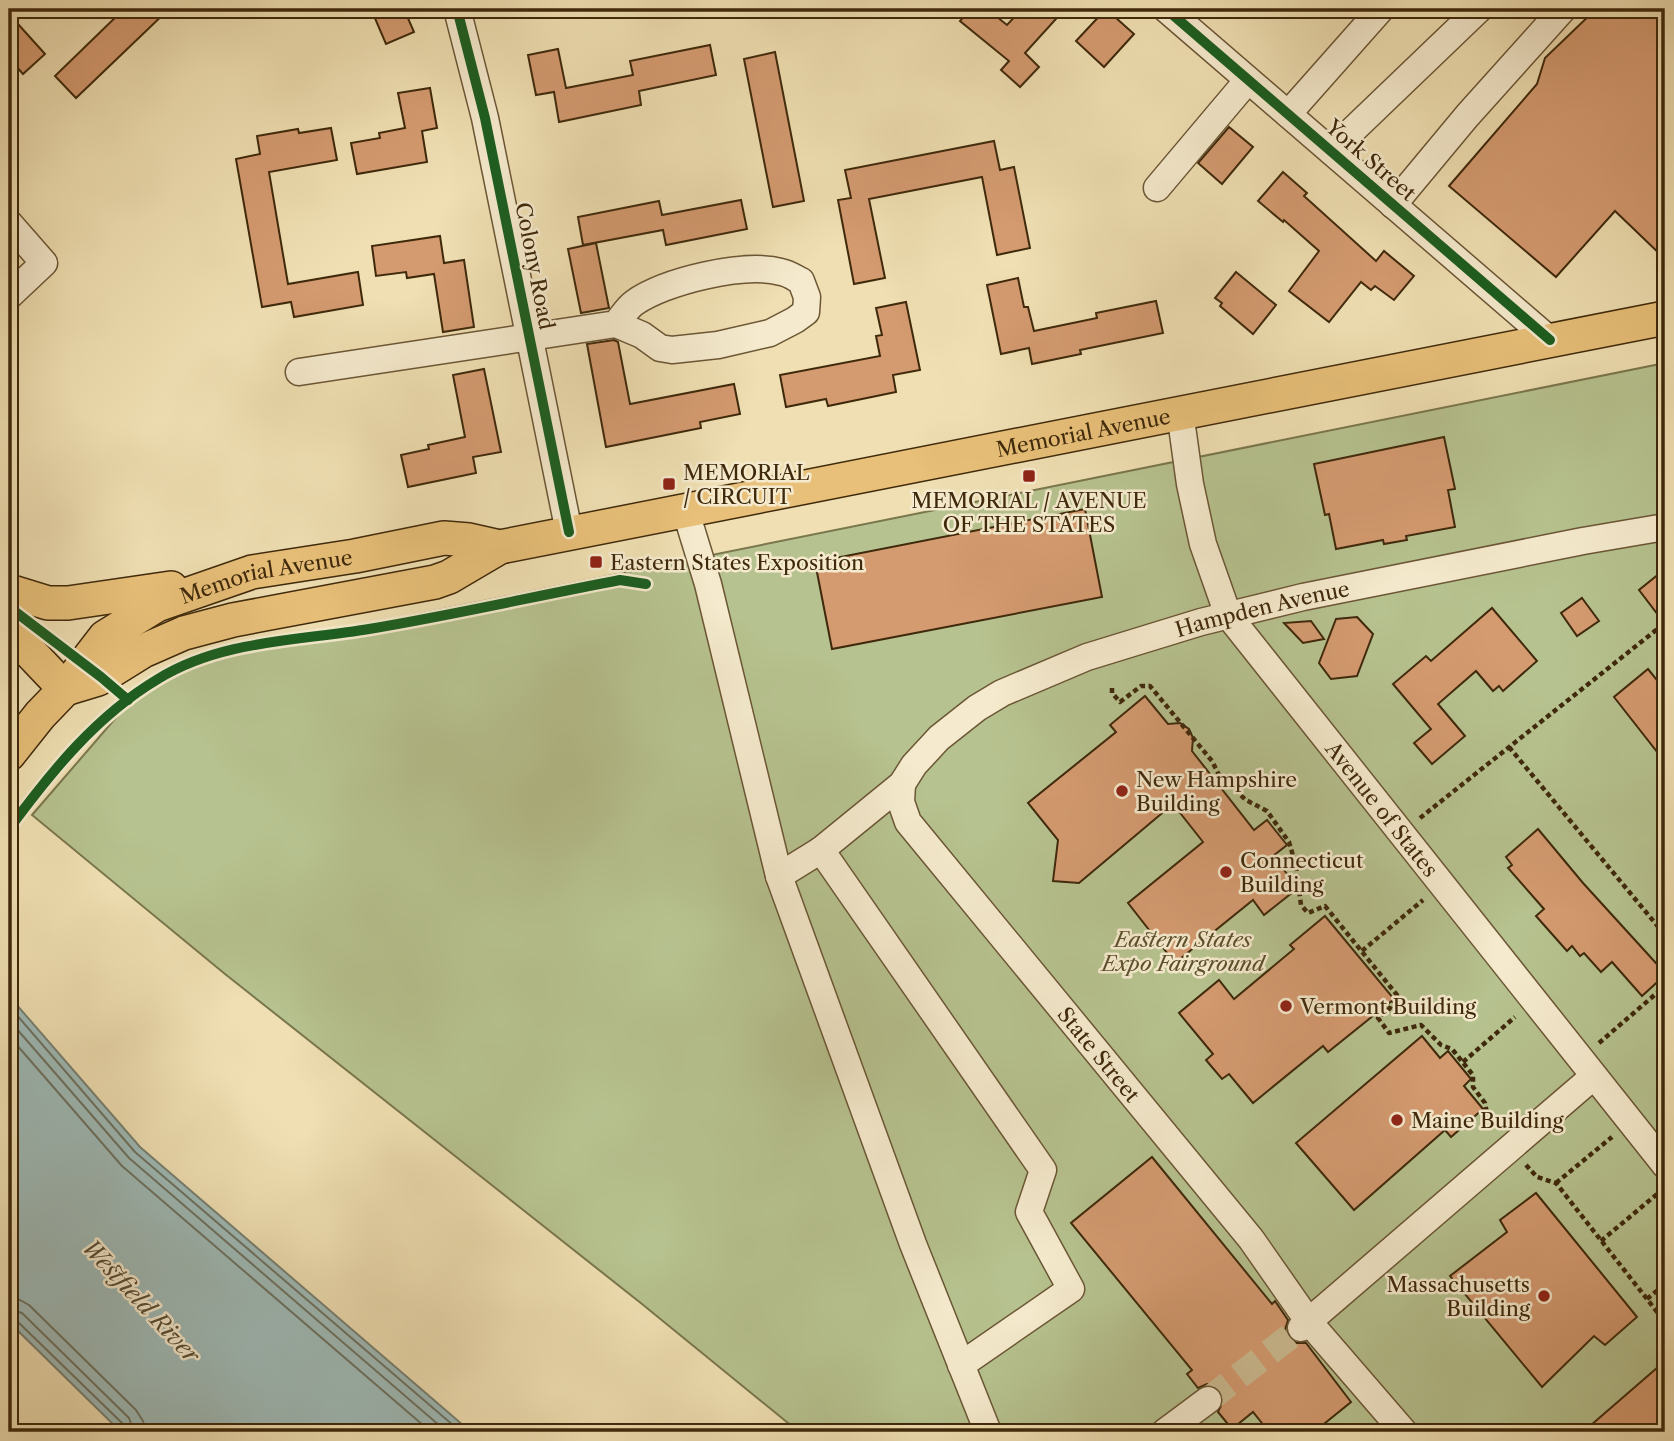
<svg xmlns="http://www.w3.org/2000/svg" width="1674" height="1441" font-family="'Libre Caslon Text',serif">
	<rect width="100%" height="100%" fill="#efdfb2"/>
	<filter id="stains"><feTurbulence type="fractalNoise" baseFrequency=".00286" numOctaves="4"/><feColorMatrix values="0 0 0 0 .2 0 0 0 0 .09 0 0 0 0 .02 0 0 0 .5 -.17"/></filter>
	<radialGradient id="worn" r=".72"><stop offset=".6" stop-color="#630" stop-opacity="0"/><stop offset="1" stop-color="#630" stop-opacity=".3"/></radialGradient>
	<polygon fill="#b6c28f" stroke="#7a764d" stroke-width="2" points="1665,363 1665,1432 799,1432 642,1304 225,974 32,815 120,713 190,660"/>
	<polygon fill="#9ebab7" stroke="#788072" stroke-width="2" points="9,996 140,1147 471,1432 121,1432 9,1322"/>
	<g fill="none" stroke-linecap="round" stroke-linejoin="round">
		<g stroke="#6e7261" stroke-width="2">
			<polyline points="9,1006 135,1152 461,1432"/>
			<polyline points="9,1020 129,1158 447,1432"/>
			<polyline points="9,1036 122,1166 431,1432"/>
			<polyline points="9,1298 20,1300 29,1305 136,1410 143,1421 145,1432"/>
			<polyline points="9,1309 22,1313 129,1418 134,1432"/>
			<polyline points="9,1318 16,1320 123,1424 125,1432"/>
		</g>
	</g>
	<g fill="#d49a70" stroke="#3f290b" stroke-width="2">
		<polygon points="124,9 169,9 76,98 55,76"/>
		<polygon points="371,9 404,9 414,32 386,44"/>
		<polygon points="970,9 987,9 1007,25 1022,9 1065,9 1025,53 1039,67 1020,87 1001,70 1009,61 960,21"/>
		<polygon points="1106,9 1134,34 1104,67 1076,41"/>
		<polygon points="1596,9 1665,9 1665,259 1615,211 1556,277 1449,186 1537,84 1545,58"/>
		<polygon points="9,14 45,54 23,74 9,58"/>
		<polygon points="710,45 716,75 639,91 641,105 559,122 554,92 536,95 528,55 558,49 566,88 633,75 630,61"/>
		<polygon points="775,52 804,201 773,207 744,59"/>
		<polygon points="430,88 437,128 422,131 427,162 357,174 351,143 380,138 379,133 405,128 398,93"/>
		<polygon points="1229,127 1253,147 1222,184 1198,163"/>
		<polygon points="331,128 337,160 269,172 288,284 358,272 363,305 294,317 291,302 262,307 236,159 260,154 257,136 298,129 299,133"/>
		<polygon points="994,141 1000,170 1014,167 1030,248 997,255 982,177 869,199 885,278 854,284 838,200 851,198 845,170"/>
		<polygon points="1283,172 1307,193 1304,196 1376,261 1384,251 1414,276 1394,300 1375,286 1371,290 1361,282 1329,322 1289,291 1319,251 1284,220 1283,222 1258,201"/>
		<polygon points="741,200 747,229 666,245 663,230 583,245 578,217 659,201 662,215"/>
		<polygon points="440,236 444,263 464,260 474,327 443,332 434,274 407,278 406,272 376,276 372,246"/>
		<polygon points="596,243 609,308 581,313 568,249"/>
		<polygon points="1236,272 1276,305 1253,334 1220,306 1222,303 1215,298"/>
		<polygon points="1018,278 1024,307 1028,307 1034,331 1097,318 1096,313 1156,301 1163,333 1080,350 1081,354 1032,364 1029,348 1001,354 987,285"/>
		<polygon points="906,302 920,370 893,375 896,392 828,406 826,399 786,407 780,375 880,356 876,336 882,335 876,308"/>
		<polygon points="614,340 618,342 630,404 734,384 740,414 700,422 701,428 606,447 587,344"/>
		<polygon points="484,369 501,452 473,457 476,473 408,487 401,455 429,449 428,445 465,437 453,375"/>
		<polygon points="1444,437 1455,489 1448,490 1455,527 1406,536 1407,540 1384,544 1383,540 1336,549 1329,514 1325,515 1314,464"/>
		<polygon points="1085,509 1102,597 832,649 815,562"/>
		<polygon points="1665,569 1665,624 1639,590"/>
		<polygon points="1582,598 1599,621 1577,636 1561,613"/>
		<polygon points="1492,608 1537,661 1503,691 1499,686 1493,691 1476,671 1438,704 1465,736 1432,764 1414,743 1431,729 1393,684 1426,656 1431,661"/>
		<polygon points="1357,617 1373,634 1357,676 1331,679 1319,663 1336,619"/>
		<polygon points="1311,621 1324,639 1303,643 1284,623"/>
		<polygon points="1648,669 1665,690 1665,762 1614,697"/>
		<polygon points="1145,696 1168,724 1180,723 1189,729 1193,738 1192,751 1254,830 1267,820 1287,845 1273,856 1298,888 1264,915 1253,900 1175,963 1128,903 1203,842 1173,804 1079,883 1053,881 1058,840 1028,803 1116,732 1110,725"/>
		<polygon points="1538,829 1583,883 1665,973 1665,975 1642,996 1612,962 1601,972 1584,953 1580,956 1572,946 1567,951 1536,916 1544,909 1508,868 1512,865 1506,857"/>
		<polygon points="1325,916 1394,999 1328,1052 1323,1046 1253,1103 1229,1074 1222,1079 1206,1060 1213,1054 1179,1013 1219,980 1234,999 1294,949 1290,945"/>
		<polygon points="1422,1036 1440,1058 1448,1051 1471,1079 1464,1086 1483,1109 1451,1137 1445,1130 1354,1210 1296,1143"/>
		<polygon points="1152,1157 1272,1304 1275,1301 1288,1320 1285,1330 1289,1338 1296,1343 1306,1343 1351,1402 1314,1432 1269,1432 1253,1412 1232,1429 1218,1412 1224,1399 1220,1390 1214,1385 1207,1384 1198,1388 1187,1374 1192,1370 1071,1223"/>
		<polygon points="1536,1193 1637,1317 1605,1345 1594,1336 1542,1387 1450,1276 1507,1232 1500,1220"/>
		<polygon points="1665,1361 1665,1432 1583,1432"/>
	</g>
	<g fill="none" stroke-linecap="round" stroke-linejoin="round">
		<polyline stroke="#ccbb91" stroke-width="26" stroke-dasharray="26 13" stroke-linecap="butt" points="1208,1400 1301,1328"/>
		<defs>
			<g id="minor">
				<polyline points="457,9 485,118 569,532"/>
				<polyline points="1166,9 1550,340"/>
				<polyline points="1288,114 1381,9"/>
				<polyline points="1331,151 1479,9"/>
				<polyline points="1157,188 1248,80"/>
				<polyline points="1393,205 1467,116 1563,9"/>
				<polyline points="9,223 44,263 9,296"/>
				<path d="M 299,372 L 616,324 L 642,335 L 660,348 L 672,350 L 718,345 L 770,333 L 795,320 L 806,312 L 807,297 L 801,281 C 795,278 788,273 781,272 C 744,262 665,281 634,303 C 627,308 622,317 616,324"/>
				<path id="s1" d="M 1180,412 L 1190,484 L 1203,544 L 1228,615 L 1665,1165"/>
				<polyline points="685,509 708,584 779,876 913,1244 988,1432"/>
				<path id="s2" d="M 902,784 L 901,802 L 908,822 L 1251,1239 L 1309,1322 L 1404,1432"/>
				<polyline points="821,850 1043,1170 1029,1212 1071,1289 961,1365"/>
				<path id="s3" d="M 779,876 L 821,850 L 902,784 L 914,765 L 939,738 L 977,708 L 1002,693 L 1087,657 L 1201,622 L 1303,597 L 1583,541 L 1665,527"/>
				<polyline points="1301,1328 1594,1076"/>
				<polyline points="1165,1432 1208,1400"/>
			</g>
			<g id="major">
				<polyline points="9,591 48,603 68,603 171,588"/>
				<polyline points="9,630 65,689"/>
				<path id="s4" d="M 65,689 L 98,679 L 143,651 L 184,633 L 233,620 L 435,582 L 449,577 L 500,547 L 1665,318"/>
				<path id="s5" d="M 9,754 L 40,715 L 65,689 L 105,637 L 157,605 L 252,572 L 355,556 L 444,538 L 469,540 L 500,547"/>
			</g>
		</defs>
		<use href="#minor" stroke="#6b5635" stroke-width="29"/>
		<use href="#major" stroke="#3f290b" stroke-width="36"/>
		<g stroke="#3f290b" stroke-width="4.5" stroke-dasharray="5 3.5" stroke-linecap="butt">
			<polyline points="1112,688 1112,693 1120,702 1141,686 1150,686 1212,761 1219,775 1229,785 1246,800 1267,811 1289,842 1296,866 1301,905 1308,913 1325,906 1397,995 1390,1008 1378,1018 1389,1033 1421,1025 1441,1045 1452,1049 1473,1075 1473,1087 1485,1103 1488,1119 1496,1128"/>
			<polyline points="1509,747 1665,935"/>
			<polyline points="1420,818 1665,623"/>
			<polyline points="1362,951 1423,900"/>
			<polyline points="1599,1043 1665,986"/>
			<polyline points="1463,1062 1515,1017"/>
			<polyline points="1526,1165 1537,1177 1556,1183 1665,1322"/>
			<polyline points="1556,1183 1612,1137"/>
			<polyline points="1601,1241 1662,1190"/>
			<polyline points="1647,1299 1665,1284"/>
		</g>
		<use href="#minor" stroke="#f5eacd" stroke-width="26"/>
		<use href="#major" stroke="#e8c079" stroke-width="33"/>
		<defs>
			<g id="cycleway">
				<polyline points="457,9 485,118 569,532"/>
				<polyline points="1166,9 1550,340"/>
				<polyline points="9,607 101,677 128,700"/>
				<path d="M 9,829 C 51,772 96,716 158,679 C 221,640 298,641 369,629 C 453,615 536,596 620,580 L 646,584"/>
			</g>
		</defs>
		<use href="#cycleway" stroke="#f5eacd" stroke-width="15"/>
		<use href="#cycleway" stroke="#1b5e20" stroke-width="10"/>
	</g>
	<g fill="#8f2418" stroke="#f5eacd" stroke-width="2.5">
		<rect x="1022" y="469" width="14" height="14" rx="3.5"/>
		<rect x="662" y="477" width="14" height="14" rx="3.5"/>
		<rect x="589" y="555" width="14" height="14" rx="3.5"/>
		<circle cx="1122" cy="791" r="7"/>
		<circle cx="1226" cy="872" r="7"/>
		<circle cx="1286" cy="1006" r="7"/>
		<circle cx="1397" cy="1120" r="7"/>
		<circle cx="1544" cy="1296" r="7"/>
	</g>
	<g text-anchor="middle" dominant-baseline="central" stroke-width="5" stroke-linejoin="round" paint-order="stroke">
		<g font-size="21" fill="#3f290b" stroke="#f5eacd">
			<text transform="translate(1371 160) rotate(41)">York Street</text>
			<text transform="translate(535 266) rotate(79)">Colony Road</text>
			<text stroke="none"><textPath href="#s4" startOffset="1057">Memorial Avenue</textPath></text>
			<text stroke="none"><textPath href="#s5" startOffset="326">Memorial Avenue</textPath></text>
			<text stroke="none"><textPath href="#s3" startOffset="565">Hampden Avenue</textPath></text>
			<text stroke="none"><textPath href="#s1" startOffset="457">Avenue of States</textPath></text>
			<text stroke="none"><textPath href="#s2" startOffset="340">State Street</textPath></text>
		</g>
		<g font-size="21" fill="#3f290b" stroke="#f5eacd" text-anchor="start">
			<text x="683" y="472">MEMORIAL<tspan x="683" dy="24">/ CIRCUIT</tspan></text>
			<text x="1029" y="500" text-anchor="middle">MEMORIAL / AVENUE<tspan x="1029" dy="24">OF THE STATES</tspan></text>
			<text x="610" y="562">Eastern States Exposition</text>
			<text x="1136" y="779">New Hampshire<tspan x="1136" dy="24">Building</tspan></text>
			<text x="1240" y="860">Connecticut<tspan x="1240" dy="24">Building</tspan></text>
			<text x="1300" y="1006">Vermont Building</text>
			<text x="1411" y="1120">Maine Building</text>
			<text x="1530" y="1284" text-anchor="end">Massachusetts<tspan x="1530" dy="24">Building</tspan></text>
		</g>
		<g font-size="21" font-style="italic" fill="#5d4f2c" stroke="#f5eacd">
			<text x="1183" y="939">Eastern States<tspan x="1183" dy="24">Expo Fairground</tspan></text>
		</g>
		<g font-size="23" font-style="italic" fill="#574d36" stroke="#f5eacd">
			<text transform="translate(141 1301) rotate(47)">Westfield River</text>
		</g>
	</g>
	<rect width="1674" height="1441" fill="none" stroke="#efdfb2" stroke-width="35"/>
	<rect x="10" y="10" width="1653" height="1420" fill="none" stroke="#3f290b" stroke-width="3.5"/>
	<rect x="18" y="18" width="1639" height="1406" fill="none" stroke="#3f290b" stroke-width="2"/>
	<rect width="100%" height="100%" filter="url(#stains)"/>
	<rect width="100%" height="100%" fill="url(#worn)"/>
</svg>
